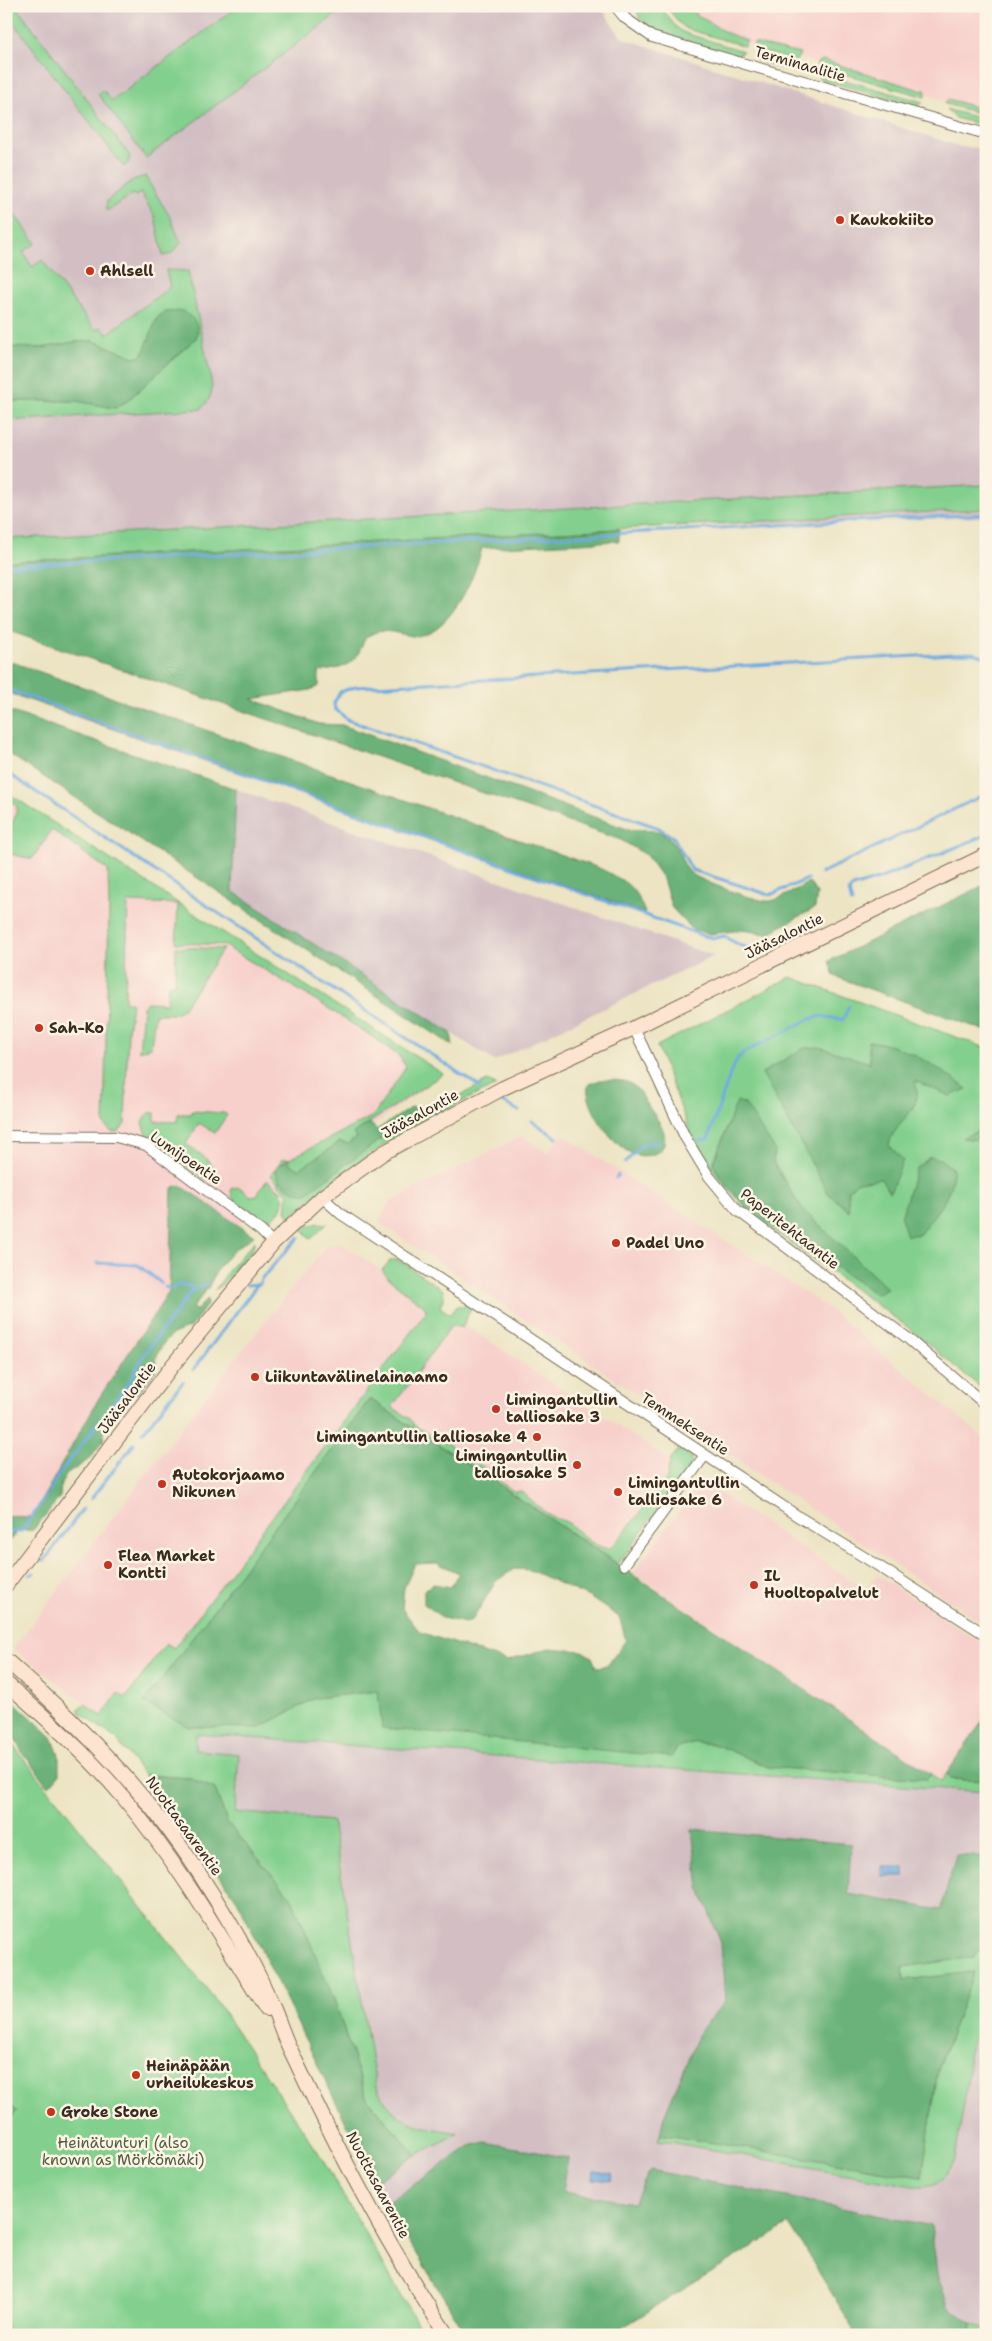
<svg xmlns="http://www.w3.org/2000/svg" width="992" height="2341" font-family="'Shantell Sans',sans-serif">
	<rect width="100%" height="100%" fill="#fcf5e5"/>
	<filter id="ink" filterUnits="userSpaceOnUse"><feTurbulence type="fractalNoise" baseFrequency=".02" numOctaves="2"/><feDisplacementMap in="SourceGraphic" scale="10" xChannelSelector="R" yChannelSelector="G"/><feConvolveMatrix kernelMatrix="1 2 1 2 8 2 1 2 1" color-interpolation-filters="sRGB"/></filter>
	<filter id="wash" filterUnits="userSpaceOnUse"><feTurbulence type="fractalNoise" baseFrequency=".0096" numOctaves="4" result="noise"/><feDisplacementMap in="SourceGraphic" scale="20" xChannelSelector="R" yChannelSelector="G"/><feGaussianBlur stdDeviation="1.12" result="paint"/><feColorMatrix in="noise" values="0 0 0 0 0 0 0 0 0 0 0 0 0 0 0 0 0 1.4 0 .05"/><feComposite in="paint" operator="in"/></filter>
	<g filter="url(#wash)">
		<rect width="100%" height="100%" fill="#ece4c3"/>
		<g fill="#f7d0cc">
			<polygon points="669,6 986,6 986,109 982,111 684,25"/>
			<polygon points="6,792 443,1074 239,1225 180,1185 172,1188 169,1292 99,1398 31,1517 6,1516"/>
			<polygon points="562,1134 828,1308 986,1440 986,1625 378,1222 391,1201 522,1136 548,1153"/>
			<polygon points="342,1244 423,1297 426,1312 115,1726 13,1649 211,1389 326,1246"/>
			<polygon points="460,1322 673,1462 675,1477 612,1560 382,1408 445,1324"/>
			<polygon points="710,1487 866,1590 877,1575 986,1646 986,1716 942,1781 633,1573 695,1490"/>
		</g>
		<g fill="#d2bec3">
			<polygon points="6,6 600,6 622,38 962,147 986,148 986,517 6,547"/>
			<polygon points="236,789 714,956 494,1061 232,891"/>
			<polygon points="196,1734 986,1792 986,1857 956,1855 941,1910 848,1894 851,1845 699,1887 721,1943 725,2002 700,2031 664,2116 658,2140 913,2186 930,2186 939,2182 949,2171 969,2071 968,2057 973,2038 986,2012 986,2330 972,2324 948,2306 937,2273 931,2227 650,2170 634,2203 562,2192 568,2158 470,2146 386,2204 375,2182 416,2155 458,2134 427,2128 402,2119 383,2102 376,2086 332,1821 235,1812 194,1750"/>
		</g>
		<g fill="#83d08e" stroke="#5f7d56">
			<polygon points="6,6 16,6 130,156 128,163 124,167 6,13"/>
			<polygon points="238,6 347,6 146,158 98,94 103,90 112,101"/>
			<polygon points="635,6 660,6 676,27 685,33 743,51 738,56 655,31 640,19"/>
			<polygon points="666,6 683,6 725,32 747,41 744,46 687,29 679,23"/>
			<polygon points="754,43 800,54 796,61 753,49"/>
			<polygon points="754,53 793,65 784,69 756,60"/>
			<polygon points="823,60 923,91 924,89 926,92 925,97 816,66 818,62"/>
			<polygon points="816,72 923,102 917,107 820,79"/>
			<polygon points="948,99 982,109 986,107 986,115 945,104"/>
			<polygon points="946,109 986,120 986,126 955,118"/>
			<polygon points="145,176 170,217 181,243 171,254 163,256 155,217 141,193 135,196 133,194 107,211 106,208 107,201 133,180"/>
			<path d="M 6,204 L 36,243 L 23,252 L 32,267 L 42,260 L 95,330 L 101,327 L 107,334 L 170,287 L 166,270 L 188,271 L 211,379 C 213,393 211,399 201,409 L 6,421 L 6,401 L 76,401 L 115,408 L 127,401 L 196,338 L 198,330 L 157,318 L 143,354 L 139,357 L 134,357 L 94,341 L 74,342 L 41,348 L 6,347 L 6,251 L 12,243 L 6,233 Z"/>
			<polygon points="986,485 986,509 6,562 6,539"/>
			<path d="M 6,792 L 443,1074 L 354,1133 L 356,1138 L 348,1144 L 340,1142 L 299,1170 L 290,1164 L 276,1171 L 280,1182 L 380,1140 L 487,1081 L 496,1085 C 422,1121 349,1160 290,1218 L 286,1211 L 288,1195 L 271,1175 L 282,1159 L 289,1159 L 373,1116 L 406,1067 L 399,1056 L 377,1040 L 317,1001 L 223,945 L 176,943 L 178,904 L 128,902 L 125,1002 L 131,1002 L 132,1004 L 128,1031 L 125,1124 L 118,1132 L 111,1132 L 104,1124 L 109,908 L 108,870 L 52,830 L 32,859 L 6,853 L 6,831 L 15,818 L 17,806 L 6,798 Z"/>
			<polygon points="176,947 223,949 183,1009 173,1014 155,1014 151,1047 139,1051 143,1007 147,1002 167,1003 168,984 175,984"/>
			<polygon points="791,977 986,1048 986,1392 910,1329 750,1213 719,1179 691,1134 657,1046"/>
			<path d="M 192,1111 L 224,1113 L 227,1115 L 215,1133 L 199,1123 L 186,1144 C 198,1153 213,1160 217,1176 L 214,1179 L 205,1180 L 149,1140 L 143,1123 L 148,1113 L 155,1113 L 155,1121 L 177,1122 L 178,1114 L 192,1114 Z"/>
			<path d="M 267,1180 L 280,1190 L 284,1200 L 280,1211 L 266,1223 C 254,1220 226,1201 232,1188 L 239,1187 L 251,1196 L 257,1195 Z"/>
			<polygon points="319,1223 327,1224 311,1239 300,1228"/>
			<polygon points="255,1241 249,1259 215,1290 231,1267"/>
			<path d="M 398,1259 L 443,1290 L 444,1296 L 440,1307 L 450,1314 L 457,1306 L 468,1305 L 471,1308 L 462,1328 L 452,1325 L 392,1407 L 410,1419 L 414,1425 L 434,1438 L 438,1438 L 450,1445 L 453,1451 L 474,1465 L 480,1465 L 492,1473 L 494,1478 L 515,1492 L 520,1491 C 532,1499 539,1509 551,1516 C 558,1520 566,1520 572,1526 C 585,1538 590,1544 608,1549 L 614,1545 L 667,1479 C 668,1467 671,1452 683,1448 L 691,1452 L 691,1466 L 618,1564 L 370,1399 L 144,1703 L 259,1728 L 315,1698 L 379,1691 L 382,1728 L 678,1747 L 695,1742 L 717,1745 L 768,1767 L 927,1779 L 931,1774 L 941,1781 L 947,1773 L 950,1779 L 986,1781 L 986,1792 L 196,1734 L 195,1750 L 239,1754 L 235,1812 L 332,1821 L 376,2086 C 395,2126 419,2126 459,2133 L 416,2155 L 367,2099 L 335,2002 L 291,1897 L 227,1822 L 215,1789 L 190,1778 L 144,1775 L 116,1739 L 79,1712 L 79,1708 L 85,1704 L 102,1716 L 118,1693 L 126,1698 L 166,1643 L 174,1648 L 426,1312 L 425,1307 L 389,1279 L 382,1270 L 390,1261 Z"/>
			<polygon points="6,1736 214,1998 318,2152 424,2335 6,2335"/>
			<path d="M 986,1942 L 986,2012 L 973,2038 L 968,2057 L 969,2071 L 955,2159 C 944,2182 938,2187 913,2186 L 658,2140 L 660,2134 L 922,2177 L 938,2070 L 973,1973 L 904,1980 L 903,1967 L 973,1957 Z"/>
			<polygon points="972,2324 986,2330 986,2335 971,2335"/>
		</g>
		<g fill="#6ab279" stroke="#526e4c" fill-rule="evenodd">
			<path d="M 183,311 C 194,319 200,323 196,338 L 127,401 L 115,408 L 76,401 L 6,401 L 6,347 L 42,348 L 74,342 L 94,341 L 134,357 L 139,357 L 143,354 L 157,318 L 164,312 Z"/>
			<path d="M 619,529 L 619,541 L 482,548 C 475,577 449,638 412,636 C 397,634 381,626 367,637 C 364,639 362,646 360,650 C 351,669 338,668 319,672 L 319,686 L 310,690 L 252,699 L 319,724 L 342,725 L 627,829 C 640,833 649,825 664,834 C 680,843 680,865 692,874 C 703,882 760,903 771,901 C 784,898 798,888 809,882 L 817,894 L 815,908 L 767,934 L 742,930 L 710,934 L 692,929 L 672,908 L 663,879 L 646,855 L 621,840 L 6,630 L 6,562 Z"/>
			<path d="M 6,660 L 599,868 C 626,882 634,884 645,913 L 6,692 Z"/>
			<polygon points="6,710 236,789 232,891 451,1033 453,1046 6,752"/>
			<polygon points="986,884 986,1031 834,976 829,961"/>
			<path d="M 868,1041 C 902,1044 940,1068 967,1089 L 950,1096 L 915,1081 C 916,1085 918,1092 917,1097 C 913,1116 892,1127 889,1145 L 903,1160 L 890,1193 L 881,1179 L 857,1182 L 848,1191 L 849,1211 L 828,1193 L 762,1073 L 804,1048 L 819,1047 L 870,1063 Z"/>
			<path d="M 600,1080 C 631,1080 633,1080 649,1107 C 654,1115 662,1124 664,1133 C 669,1154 646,1160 631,1153 C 612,1145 584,1105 588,1085 Z"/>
			<polygon points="737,1101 745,1104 775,1150 773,1162 802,1209 887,1288 876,1294 750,1210 721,1178 713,1164"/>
			<path d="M 412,1107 L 418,1108 L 419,1112 L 407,1124 L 380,1140 L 305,1194 C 291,1190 279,1186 276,1171 L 279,1165 L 289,1159 L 290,1164 L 299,1169 L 340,1142 L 348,1144 L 356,1138 L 353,1133 L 370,1123 L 377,1130 Z"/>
			<polygon points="984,1128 986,1141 962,1138"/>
			<path d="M 930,1157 L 940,1159 L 953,1169 C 952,1200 936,1210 920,1234 L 907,1236 L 901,1218 L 916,1168 Z"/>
			<polygon points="180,1185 254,1236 236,1248 219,1266 208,1288 192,1309 197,1310 207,1299 207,1305 190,1327 173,1334 163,1344 157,1355 155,1371 138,1393 124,1394 112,1403 106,1417 103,1441 88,1460 66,1475 61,1484 60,1497 33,1530 19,1531 6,1544 6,1516 32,1517 99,1398 169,1292 172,1188"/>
			<path d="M 370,1399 L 931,1774 L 927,1779 L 768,1767 L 717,1745 L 695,1742 L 678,1747 L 671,1757 L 382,1728 L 378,1691 L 315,1698 L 259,1728 L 189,1727 L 144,1703 ZM 437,1563 L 459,1573 L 451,1587 L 434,1584 L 424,1590 L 424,1604 L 443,1618 L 465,1623 L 473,1619 L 496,1581 L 514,1569 L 530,1570 L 589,1597 L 619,1617 L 626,1640 L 607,1666 L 596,1667 L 592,1657 L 582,1651 L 549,1648 L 507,1661 L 420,1632 L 402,1609 L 404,1588 L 415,1564 Z"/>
			<polygon points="6,1694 52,1737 59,1755 59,1775 49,1786 22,1752 6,1722"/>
			<polygon points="986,1716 986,1781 950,1779 947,1773"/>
			<polygon points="144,1775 190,1778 215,1789 227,1822 291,1897 335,2002 367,2099 416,2155 375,2182 237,1900 182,1824"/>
			<polygon points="692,1829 851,1844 848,1894 941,1910 956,1855 986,1857 986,1942 974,1957 903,1967 904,1980 974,1972 938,2070 922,2177 660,2134 664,2116 700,2031 725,2002 721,1943 699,1887"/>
			<polygon points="8,2104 17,2111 6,2125 6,2105"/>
			<polygon points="485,2142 568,2158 563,2192 634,2203 650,2170 931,2226 937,2273 948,2306 972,2324 971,2335 850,2335 855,2331 789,2224 620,2329 624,2335 467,2335 386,2204 470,2146"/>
		</g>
		<g fill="#6eaadf" stroke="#546a7e">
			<rect x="882" y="1867" width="22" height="9"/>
			<polygon points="594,2171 612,2174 611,2181 593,2179"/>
		</g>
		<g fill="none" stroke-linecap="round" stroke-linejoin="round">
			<g stroke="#6eaadf" stroke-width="3">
				<polyline points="6,566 986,514"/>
				<path d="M 6,689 L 704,936 L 715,938 L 724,936 C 741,947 749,953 769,943"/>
				<polyline points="6,772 480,1087"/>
				<polyline points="821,873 986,794"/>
				<polyline points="808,879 770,895 692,870 674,838 659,828 348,720 335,709 334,703 340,692 355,687 972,653 986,657"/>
				<polyline points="852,903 849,891 853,887 881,878 986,835"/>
				<polyline points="502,1102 519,1111"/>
				<polyline points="532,1121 557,1138"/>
				<polyline points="700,1141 708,1139 732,1069 738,1058 743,1053 810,1019 821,1016 843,1020 849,1006"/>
				<polyline points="625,1163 642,1145 659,1142"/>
				<polyline points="616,1178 618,1175"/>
				<polyline points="98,1263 138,1265 161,1283"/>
				<polyline points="247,1285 260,1284 261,1279 299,1237"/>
				<polyline points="165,1287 171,1289 180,1284 194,1288 206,1285"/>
				<polyline points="193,1370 257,1285"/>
				<polyline points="143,1432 183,1382"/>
				<polyline points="91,1499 134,1444"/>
				<polyline points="6,1533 21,1531 24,1528 51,1489 55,1480 128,1384 146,1352 194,1288"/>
				<polyline points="44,1561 83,1509"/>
				<polyline points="30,1575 34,1573"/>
			</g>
		</g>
	</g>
	<g filter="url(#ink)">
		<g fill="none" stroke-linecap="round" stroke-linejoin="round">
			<defs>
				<g id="street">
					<polyline points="615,6 625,18 652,37 986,134"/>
					<polyline points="634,1028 685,1137 708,1175 737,1210 906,1337 986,1405"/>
					<polyline points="6,1136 116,1137 146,1145 261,1231 273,1243"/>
					<polyline points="322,1197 341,1214 799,1517 877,1565 986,1635"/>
					<polyline points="624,1565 705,1455"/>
				</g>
				<g id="secondary">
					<polyline points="6,1585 172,1366 273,1243 322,1197 383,1153 503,1088 634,1028 986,855"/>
					<path d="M 6,1660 C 86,1731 155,1800 211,1892 C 234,1928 256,1967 273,2007 C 279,2021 283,2035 290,2049 C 336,2147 386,2244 447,2335"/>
					<path d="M 6,1683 C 47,1719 88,1755 123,1797 C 178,1863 221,1937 266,2009"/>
				</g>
			</defs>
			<use href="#street" stroke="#796b58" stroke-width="12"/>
			<use href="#secondary" stroke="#796b58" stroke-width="16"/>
			<use href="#street" stroke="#fff" stroke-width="10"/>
			<use href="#secondary" stroke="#fde4d0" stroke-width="14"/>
		</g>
	</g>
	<g fill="#c8321e" stroke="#fcf5e5" stroke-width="2">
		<circle cx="840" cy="220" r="5"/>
		<circle cx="90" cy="271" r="5"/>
		<circle cx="39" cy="1028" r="5"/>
		<circle cx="616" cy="1243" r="5"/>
		<circle cx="255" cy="1377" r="5"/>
		<circle cx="496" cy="1409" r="5"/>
		<circle cx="537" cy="1437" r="5"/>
		<circle cx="577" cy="1465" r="5"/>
		<circle cx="162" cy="1484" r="5"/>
		<circle cx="618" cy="1492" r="5"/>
		<circle cx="108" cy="1565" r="5"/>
		<circle cx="754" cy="1585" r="5"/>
		<circle cx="136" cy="2075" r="5"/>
		<circle cx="51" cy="2112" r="5"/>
	</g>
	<g text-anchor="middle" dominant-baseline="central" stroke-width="5" stroke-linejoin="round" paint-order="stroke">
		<g font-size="15" fill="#3b2a1e" stroke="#fcf5e5">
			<text transform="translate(800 64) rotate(16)">Terminaalitie</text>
			<text transform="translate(784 936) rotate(-26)">Jääsalontie</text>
			<text transform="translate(420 1114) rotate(-29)">Jääsalontie</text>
			<text transform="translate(186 1158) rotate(34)">Lumijoentie</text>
			<text transform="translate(790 1229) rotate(38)">Paperitehtaantie</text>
			<text transform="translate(127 1398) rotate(-53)">Jääsalontie</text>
			<text transform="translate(685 1424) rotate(33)">Temmeksentie</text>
			<text transform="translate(184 1826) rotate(54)">Nuottasaarentie</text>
			<text transform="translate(378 2185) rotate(62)">Nuottasaarentie</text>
		</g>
		<g font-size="15" font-weight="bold" fill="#3b2a1e" stroke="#fcf5e5" text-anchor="start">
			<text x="850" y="220">Kaukokiito</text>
			<text x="100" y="271">Ahlsell</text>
			<text x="49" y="1028">Sah-Ko</text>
			<text x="626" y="1243">Padel Uno</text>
			<text x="265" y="1377">Liikuntavälinelainaamo</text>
			<text x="506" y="1400">Limingantullin<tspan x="506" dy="17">talliosake 3</tspan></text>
			<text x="527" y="1437" text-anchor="end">Limingantullin talliosake 4</text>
			<text x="567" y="1456" text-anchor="end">Limingantullin<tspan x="567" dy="17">talliosake 5</tspan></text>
			<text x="172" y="1475">Autokorjaamo<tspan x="172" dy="17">Nikunen</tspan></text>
			<text x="628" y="1483">Limingantullin<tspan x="628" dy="17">talliosake 6</tspan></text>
			<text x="118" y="1556">Flea Market<tspan x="118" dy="17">Kontti</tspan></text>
			<text x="764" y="1576">IL<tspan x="764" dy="17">Huoltopalvelut</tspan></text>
			<text x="146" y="2066">Heinäpään<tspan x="146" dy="17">urheilukeskus</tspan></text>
			<text x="61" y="2112">Groke Stone</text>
		</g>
		<g font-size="15" fill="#515c40" stroke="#fcf5e5">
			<text x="123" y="2143">Heinätunturi (also<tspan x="123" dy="17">known as Mörkömäki)</tspan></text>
		</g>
	</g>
	<rect width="992" height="2341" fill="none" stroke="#fcf5e5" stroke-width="25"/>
</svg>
